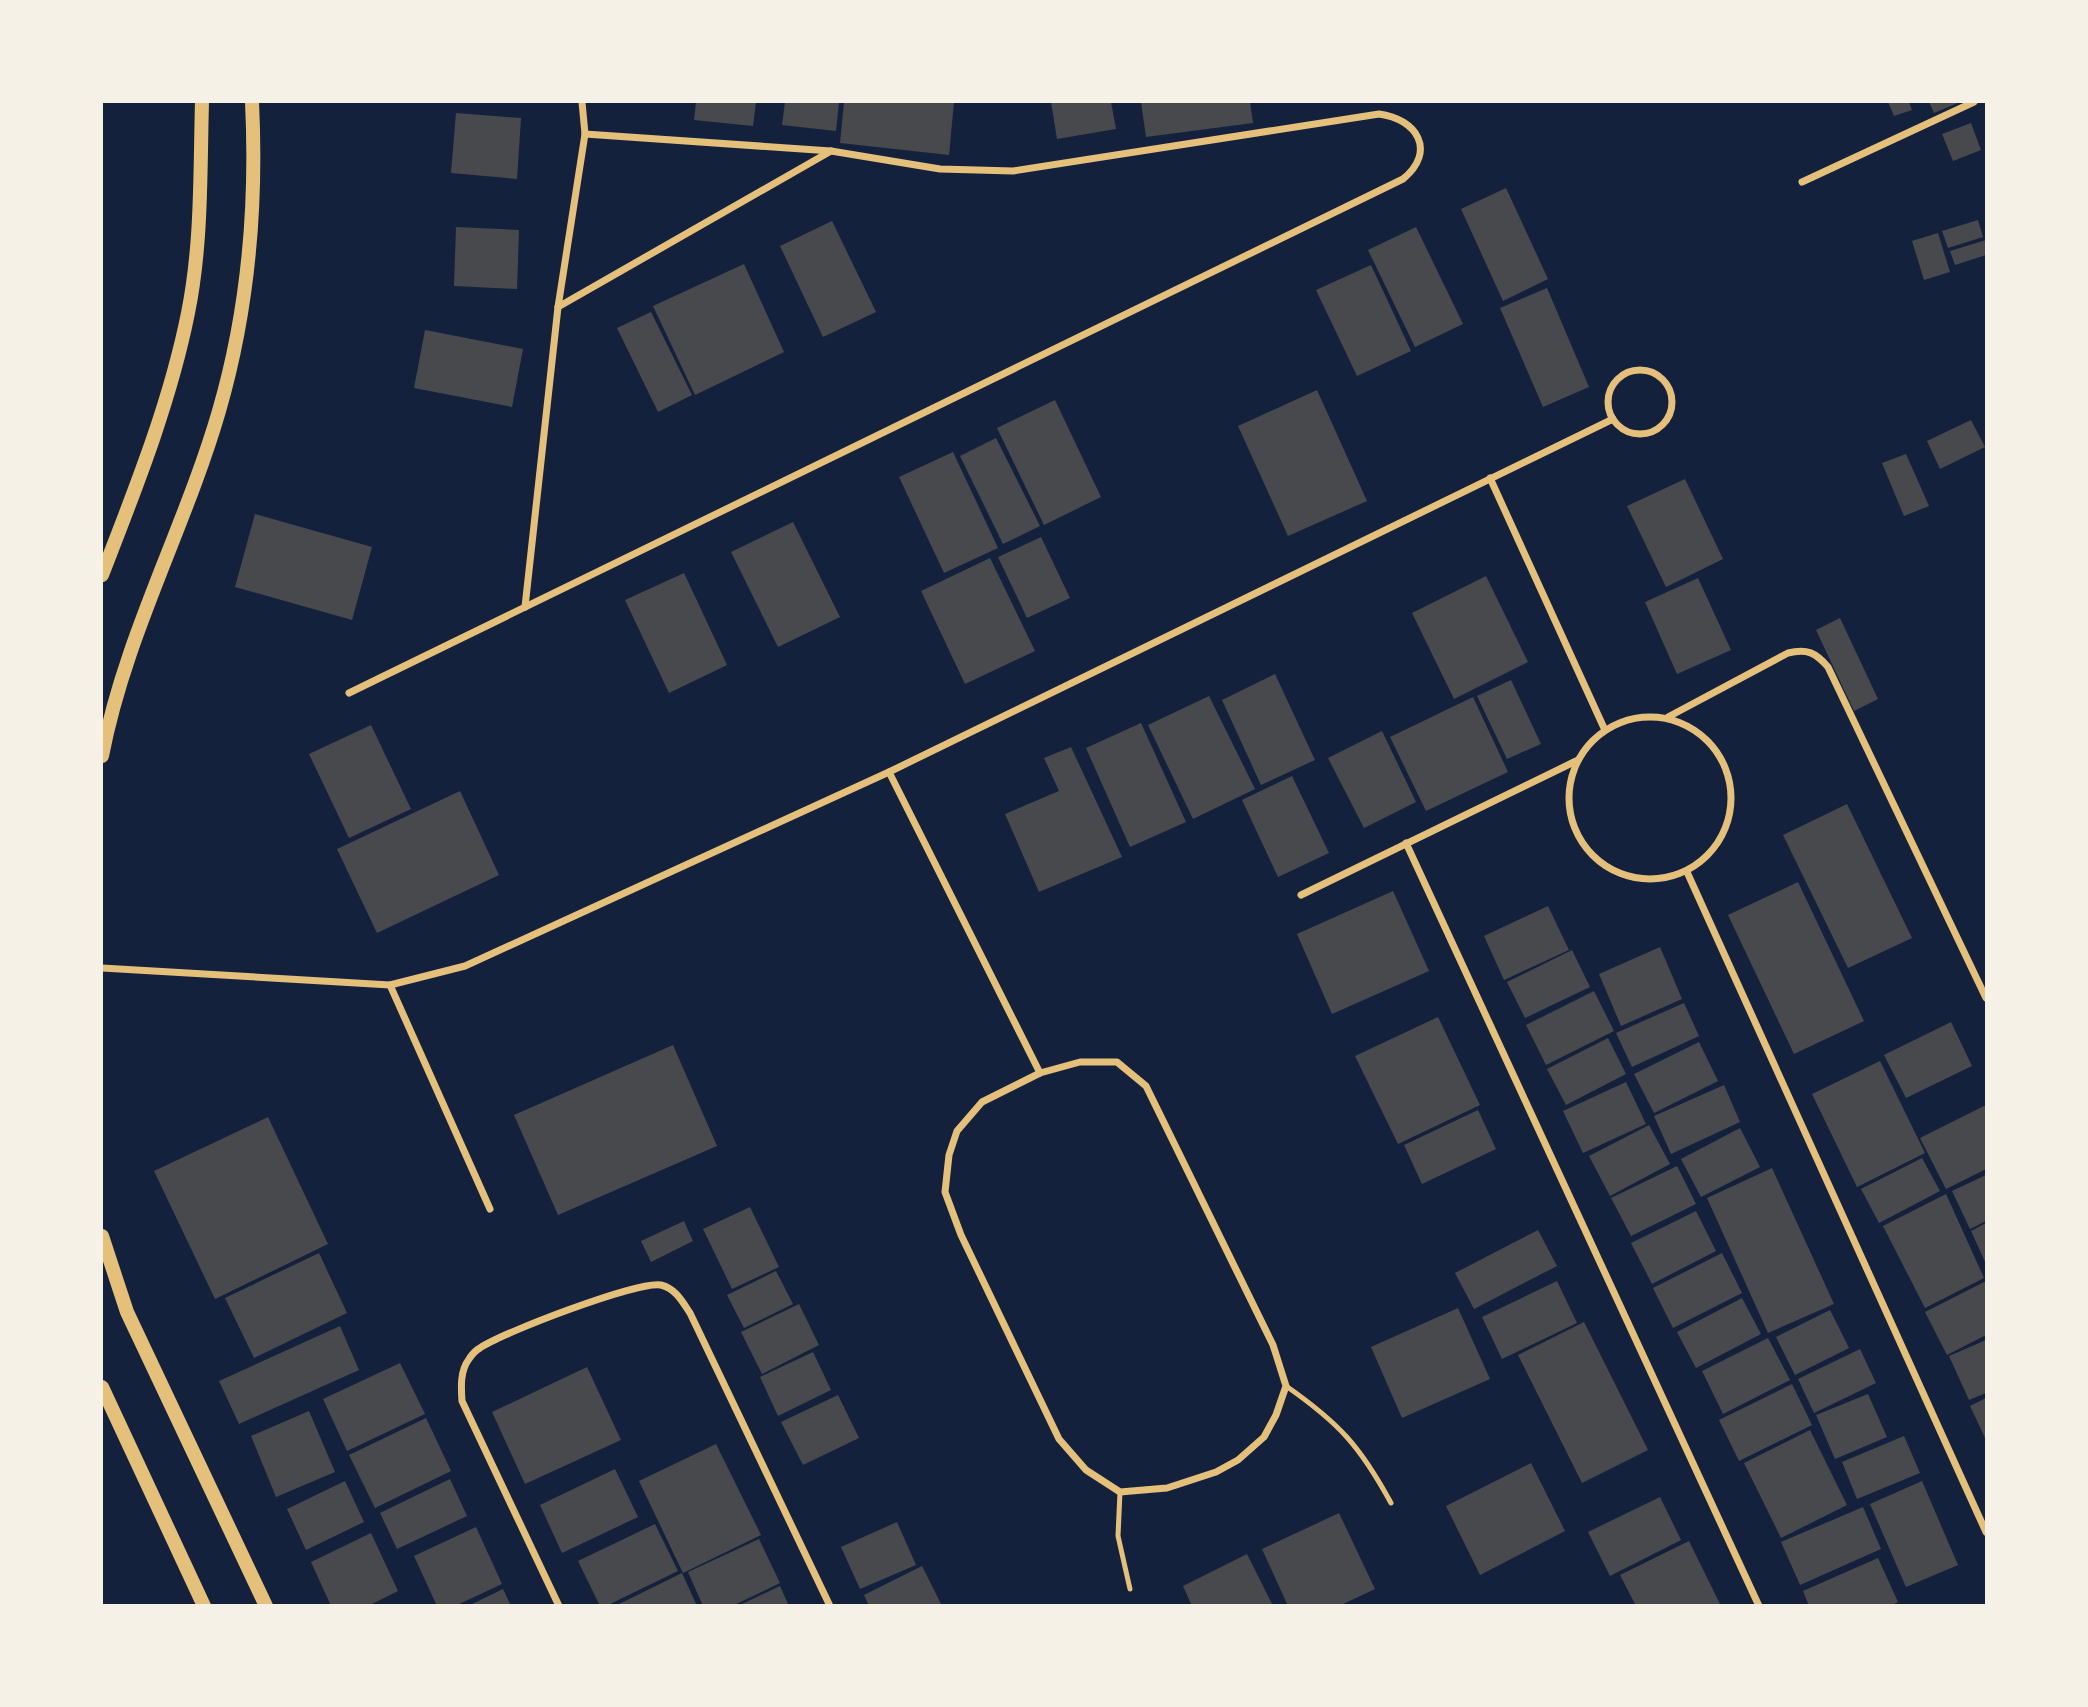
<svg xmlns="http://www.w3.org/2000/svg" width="2088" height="1707" font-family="'PT Sans Narrow',sans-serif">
	<rect width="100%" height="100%" fill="#14213d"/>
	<g fill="#48494c">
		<polygon points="696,102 756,102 753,126 694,120"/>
		<polygon points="785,102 839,102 836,131 782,125"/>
		<polygon points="844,102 954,102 949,155 840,143"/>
		<polygon points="1051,102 1111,102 1116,129 1057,139"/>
		<polygon points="1141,102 1250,102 1253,123 1146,137"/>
		<polygon points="1888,102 1909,102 1912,110 1894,116"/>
		<polygon points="1929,102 1960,102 1934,113"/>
		<polygon points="456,113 521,118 517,179 451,173"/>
		<polygon points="1971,123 1981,150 1953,161 1942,134"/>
		<polygon points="1506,188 1548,279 1503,301 1461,209"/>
		<polygon points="1978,220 1983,237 1948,248 1942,231"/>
		<polygon points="832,221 876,312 823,337 780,246"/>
		<polygon points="456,227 519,230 517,289 454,286"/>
		<polygon points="1416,227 1463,324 1415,347 1368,250"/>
		<polygon points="1938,233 1950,272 1924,280 1912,241"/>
		<polygon points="1986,240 1986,255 1955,265 1950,251"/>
		<polygon points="744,264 784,352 695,395 653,306"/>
		<polygon points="1371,265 1411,351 1357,376 1316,290"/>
		<polygon points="1547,288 1589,387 1543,407 1500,308"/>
		<polygon points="651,312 692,395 658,412 617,328"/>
		<polygon points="425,330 523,349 512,407 414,388"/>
		<polygon points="1317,390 1367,501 1288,536 1238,426"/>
		<polygon points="1055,400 1101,497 1044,525 997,428"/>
		<polygon points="1971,420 1985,447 1940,469 1927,441"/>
		<polygon points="996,438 1040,526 1003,544 960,456"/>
		<polygon points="953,452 998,548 944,573 899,477"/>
		<polygon points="1906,454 1929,506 1904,516 1882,463"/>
		<polygon points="1685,479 1723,559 1666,587 1627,506"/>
		<polygon points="255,514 372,547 352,620 235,587"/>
		<polygon points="793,522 840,617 778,647 731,552"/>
		<polygon points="1041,537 1070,598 1027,618 998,557"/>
		<polygon points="990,558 1035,651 965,684 921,591"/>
		<polygon points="684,573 727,665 669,693 625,600"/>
		<polygon points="1486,576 1528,662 1454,699 1412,613"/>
		<polygon points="1698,578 1731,650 1677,674 1645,602"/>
		<polygon points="1840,618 1878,699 1854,711 1816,630"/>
		<polygon points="1275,674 1315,760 1261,785 1222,700"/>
		<polygon points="1511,680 1541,744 1507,759 1477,696"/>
		<polygon points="1209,696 1255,789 1193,819 1148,725"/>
		<polygon points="1473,697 1508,772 1426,811 1390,737"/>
		<polygon points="1141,723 1186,822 1130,847 1086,748"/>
		<polygon points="371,725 411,809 349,838 309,754"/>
		<polygon points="1382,731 1416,802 1364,828 1328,758"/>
		<polygon points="1071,747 1122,857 1039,892 1005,814 1059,791 1044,758"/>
		<polygon points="1292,776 1329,853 1278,877 1242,800"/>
		<polygon points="460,791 499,875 377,933 337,849"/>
		<polygon points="1847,804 1912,938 1848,968 1783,835"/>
		<polygon points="1798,882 1864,1021 1794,1054 1728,915"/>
		<polygon points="1393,891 1429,971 1332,1014 1297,934"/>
		<polygon points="1548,906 1569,950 1504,980 1484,936"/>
		<polygon points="1660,947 1682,999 1621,1026 1599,974"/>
		<polygon points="1572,950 1590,987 1525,1018 1507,982"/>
		<polygon points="1594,991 1614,1031 1546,1065 1526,1025"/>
		<polygon points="1684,1003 1699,1036 1632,1067 1616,1033"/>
		<polygon points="1438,1017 1480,1105 1398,1144 1355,1056"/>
		<polygon points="1951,1022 1972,1066 1906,1098 1884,1055"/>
		<polygon points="1608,1038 1626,1074 1566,1105 1547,1069"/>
		<polygon points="1699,1042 1718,1081 1654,1113 1634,1074"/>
		<polygon points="673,1045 717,1146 558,1215 514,1115"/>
		<polygon points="1880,1061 1925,1153 1857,1187 1812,1094"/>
		<polygon points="1626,1082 1646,1124 1583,1153 1563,1111"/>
		<polygon points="1724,1085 1740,1122 1671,1154 1654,1116"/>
		<polygon points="1986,1105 1986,1169 1946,1189 1920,1138"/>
		<polygon points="1478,1110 1496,1149 1422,1184 1404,1145"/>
		<polygon points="268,1117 328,1244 215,1299 154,1171"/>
		<polygon points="1649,1125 1670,1164 1610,1196 1589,1156"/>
		<polygon points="1740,1128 1760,1167 1701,1197 1681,1159"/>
		<polygon points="1922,1158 1940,1191 1879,1223 1861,1189"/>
		<polygon points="1677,1166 1696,1204 1631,1236 1611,1198"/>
		<polygon points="1772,1168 1834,1304 1768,1333 1707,1198"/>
		<polygon points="1986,1175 1986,1221 1970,1229 1952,1191"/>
		<polygon points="1946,1194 1984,1278 1925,1308 1883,1226"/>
		<polygon points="750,1207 779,1267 732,1289 703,1229"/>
		<polygon points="1696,1211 1716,1251 1652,1284 1631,1243"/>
		<polygon points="684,1221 693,1241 651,1262 641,1241"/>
		<polygon points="1986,1223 1986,1264 1971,1231"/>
		<polygon points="1538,1230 1557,1266 1474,1309 1455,1273"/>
		<polygon points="319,1253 347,1313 254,1358 225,1298"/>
		<polygon points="1722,1253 1742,1293 1673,1328 1653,1288"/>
		<polygon points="776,1271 793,1304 744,1328 727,1295"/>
		<polygon points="1557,1281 1577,1323 1502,1359 1482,1317"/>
		<polygon points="1986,1281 1986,1335 1947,1355 1925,1312"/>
		<polygon points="1742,1298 1761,1334 1696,1368 1677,1332"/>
		<polygon points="799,1304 819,1345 762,1374 741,1332"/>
		<polygon points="1458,1308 1490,1379 1402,1418 1371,1347"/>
		<polygon points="1830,1310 1849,1348 1795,1375 1776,1337"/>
		<polygon points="1584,1322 1648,1450 1582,1483 1518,1355"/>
		<polygon points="340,1326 359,1370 239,1424 219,1381"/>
		<polygon points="1768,1338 1790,1380 1723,1414 1702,1371"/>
		<polygon points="1986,1340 1986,1393 1969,1400 1949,1356"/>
		<polygon points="1860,1349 1876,1383 1814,1413 1798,1379"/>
		<polygon points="813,1352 831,1390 778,1416 760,1377"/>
		<polygon points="400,1363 425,1414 347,1451 323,1399"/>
		<polygon points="587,1367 621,1440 525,1484 492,1412"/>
		<polygon points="1792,1384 1812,1425 1739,1461 1719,1420"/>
		<polygon points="1868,1394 1887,1437 1835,1459 1816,1415"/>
		<polygon points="838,1395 859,1438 803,1465 781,1422"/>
		<polygon points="1986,1398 1986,1440 1970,1406"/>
		<polygon points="309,1411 335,1472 276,1497 251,1436"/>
		<polygon points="426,1418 451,1471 375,1508 349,1455"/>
		<polygon points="1810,1430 1847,1505 1781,1538 1744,1463"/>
		<polygon points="1904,1436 1920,1473 1857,1499 1842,1462"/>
		<polygon points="716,1444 761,1535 683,1573 639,1481"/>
		<polygon points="1531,1463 1565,1531 1480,1575 1446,1506"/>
		<polygon points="615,1469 638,1517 562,1553 540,1505"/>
		<polygon points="450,1479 467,1516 397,1549 380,1513"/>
		<polygon points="345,1481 364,1522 306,1550 287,1509"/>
		<polygon points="1922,1481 1958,1565 1906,1587 1870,1504"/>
		<polygon points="1660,1497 1681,1540 1610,1576 1588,1532"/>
		<polygon points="1863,1507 1881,1549 1800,1585 1781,1542"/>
		<polygon points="1339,1513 1375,1589 1339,1606 1288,1606 1262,1549"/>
		<polygon points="897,1522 916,1565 860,1589 841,1547"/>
		<polygon points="655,1524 678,1571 606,1606 600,1606 578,1561"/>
		<polygon points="476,1527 502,1584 455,1606 437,1606 414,1556"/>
		<polygon points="371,1533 398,1591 368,1606 331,1606 311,1562"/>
		<polygon points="759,1539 780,1583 732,1606 703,1606 688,1572"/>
		<polygon points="1689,1541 1721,1606 1636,1606 1620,1575"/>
		<polygon points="1247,1554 1273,1606 1192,1606 1183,1586"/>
		<polygon points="1878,1558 1898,1602 1890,1606 1809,1606 1803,1591"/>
		<polygon points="922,1566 942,1606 869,1606 864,1595"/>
		<polygon points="682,1573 697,1606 615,1606"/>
		<polygon points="780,1586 789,1606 738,1606"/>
		<polygon points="503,1589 511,1606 468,1606"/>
	</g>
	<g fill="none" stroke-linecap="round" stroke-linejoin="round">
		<g stroke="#e5c07b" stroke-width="5">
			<path d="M 1286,1386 C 1339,1423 1360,1446 1391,1503"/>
			<polyline points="1120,1492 1118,1536 1130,1589"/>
		</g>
		<g stroke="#e5c07b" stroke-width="7">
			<polyline points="1802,182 1974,102"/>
			<polyline points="558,307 831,151"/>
			<circle cx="1640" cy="402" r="32"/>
			<polyline points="1490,478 1604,728"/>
			<polyline points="525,607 558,307 585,134 582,102"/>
			<path d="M 349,693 L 1403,179 C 1437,151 1417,119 1379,114 L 1013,171 L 940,169 L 831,151 L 585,134"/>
			<circle cx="1650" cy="798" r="81"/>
			<path d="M 1668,717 L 1788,653 C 1807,648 1816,653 1828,667 L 1986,998"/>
			<polyline points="889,772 1040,1073"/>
			<polyline points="1406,843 1759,1606"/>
			<polyline points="1687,872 1986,1532"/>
			<polyline points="1301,895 1576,761"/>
			<polyline points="102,968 390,985 465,966 889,772 1613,419"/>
			<polyline points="390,985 490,1209"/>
			<polygon points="1080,1062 1117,1062 1146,1086 1273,1345 1286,1386 1276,1415 1264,1437 1238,1460 1216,1472 1167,1488 1120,1492 1086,1470 1059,1439 961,1235 945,1192 949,1155 957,1131 982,1102 1040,1073"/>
			<path d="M 559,1606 L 462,1401 C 461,1387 460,1371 469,1359 C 471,1356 476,1350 480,1348 C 501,1333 640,1280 661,1285 C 676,1289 682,1301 690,1313 L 830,1606"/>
		</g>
		<g stroke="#e5c07b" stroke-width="14">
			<path d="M 102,575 C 135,490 170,403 188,313 C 202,244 200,172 202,102"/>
			<path d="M 102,756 C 125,636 185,528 219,411 C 248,311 257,204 252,102"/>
			<polyline points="102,1236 127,1312 266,1606"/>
			<polyline points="102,1387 204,1606"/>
		</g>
	</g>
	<rect width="2088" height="1707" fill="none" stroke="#f6f1e7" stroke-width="206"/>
</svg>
